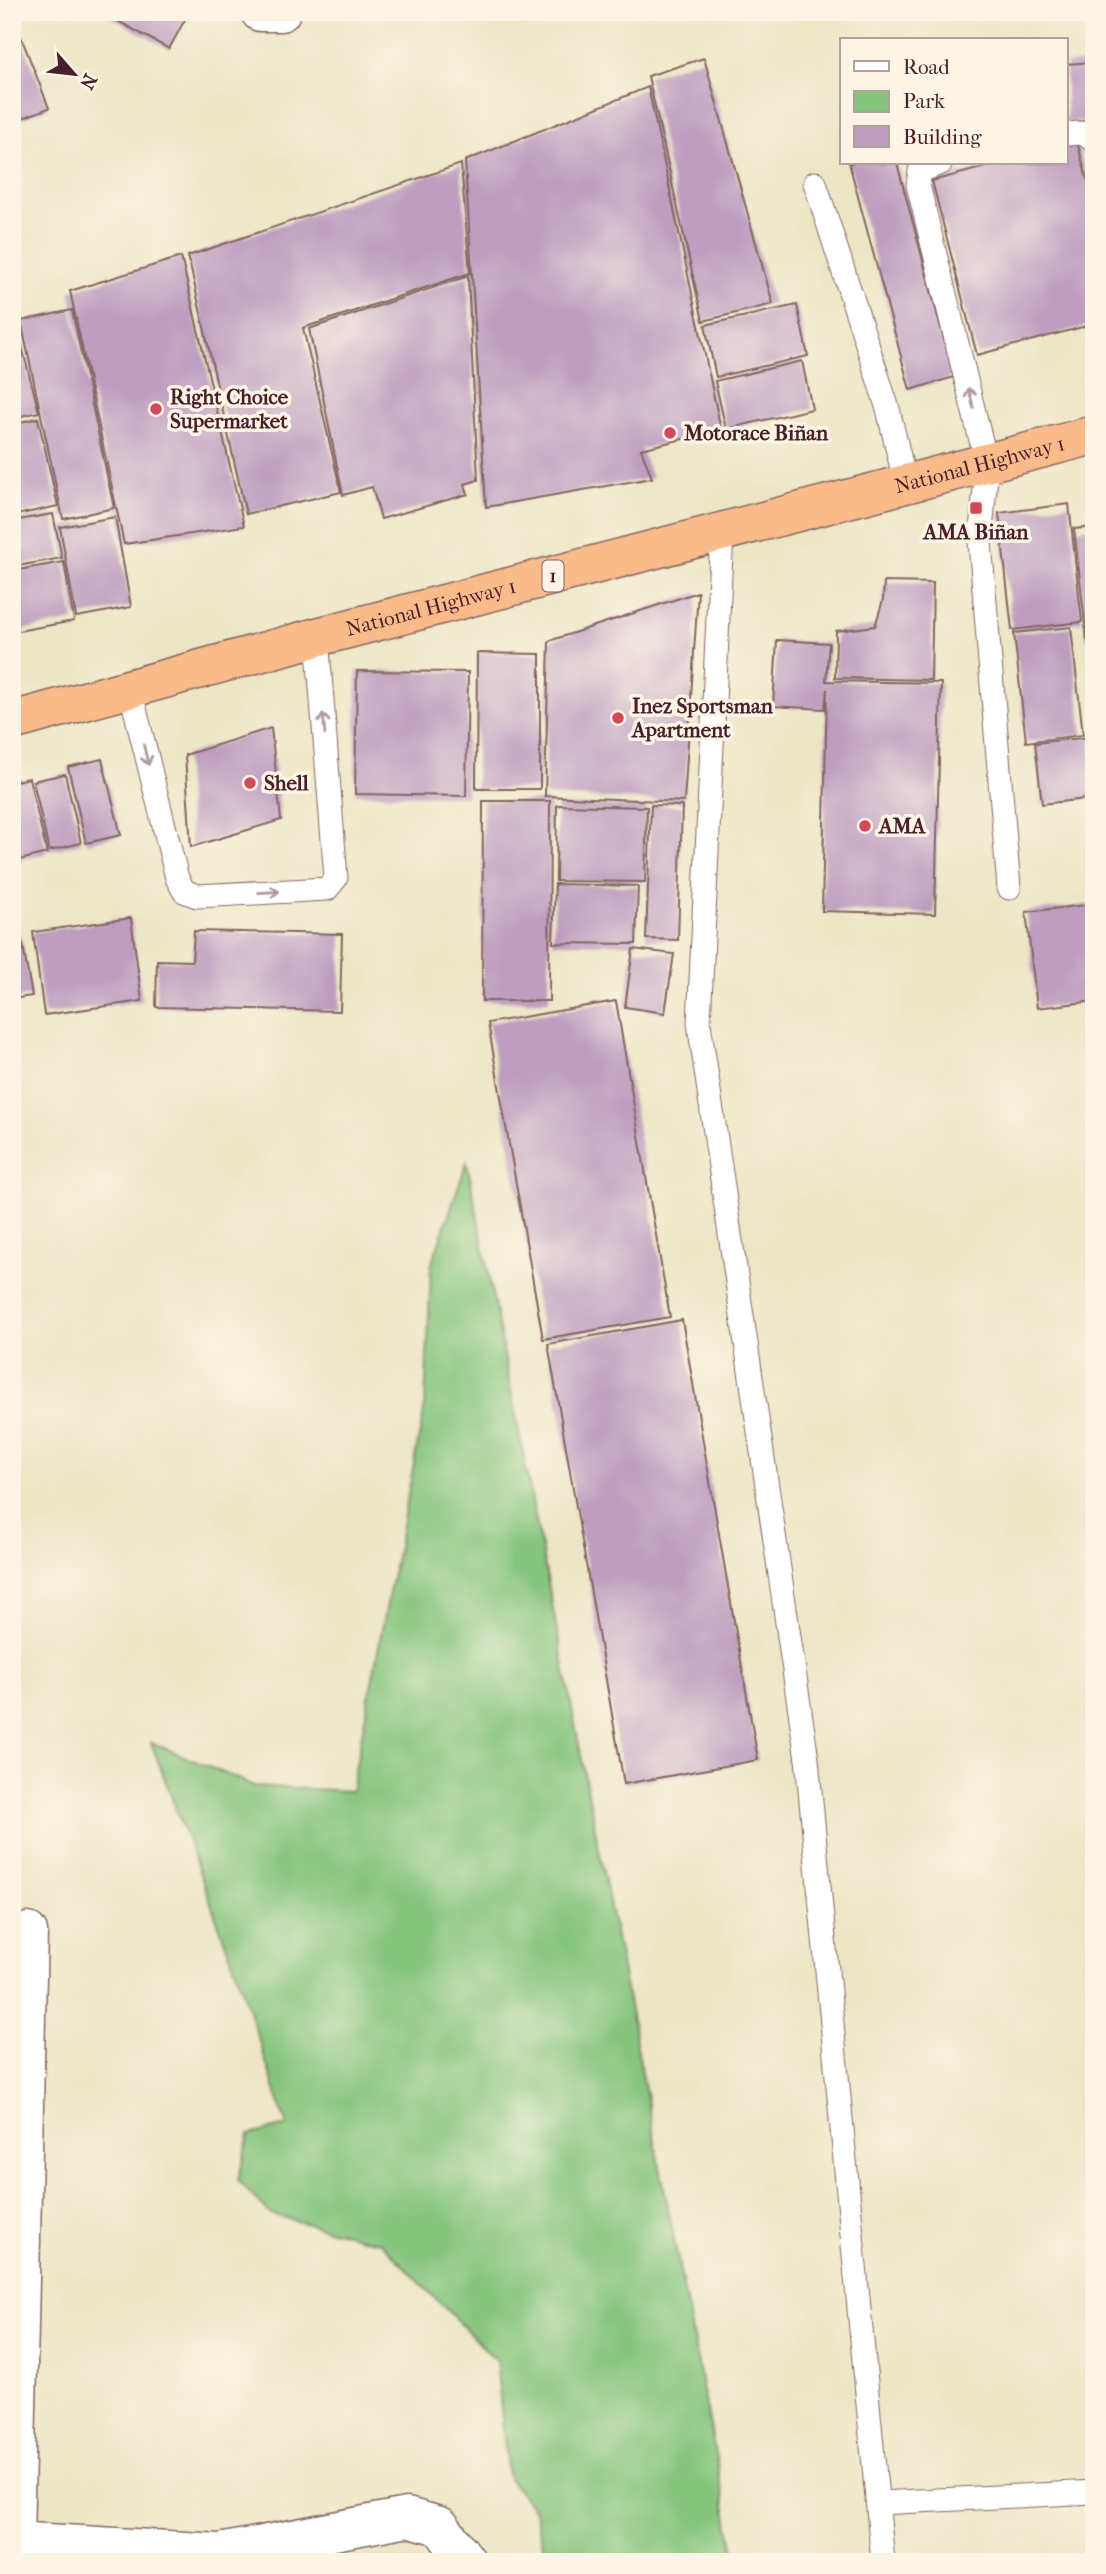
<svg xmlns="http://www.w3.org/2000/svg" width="1106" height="2574" font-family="'IM FELL French Canon',serif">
	<rect width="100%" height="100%" fill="#fcf5e5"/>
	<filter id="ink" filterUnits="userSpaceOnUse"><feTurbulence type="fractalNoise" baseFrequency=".0143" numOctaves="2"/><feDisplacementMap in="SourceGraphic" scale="14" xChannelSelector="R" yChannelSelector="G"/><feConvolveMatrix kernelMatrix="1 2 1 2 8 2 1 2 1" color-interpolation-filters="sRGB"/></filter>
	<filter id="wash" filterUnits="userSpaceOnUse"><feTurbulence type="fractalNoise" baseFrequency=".00686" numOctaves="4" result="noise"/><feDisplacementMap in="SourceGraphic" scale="28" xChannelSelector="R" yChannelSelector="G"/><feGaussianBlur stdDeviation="1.57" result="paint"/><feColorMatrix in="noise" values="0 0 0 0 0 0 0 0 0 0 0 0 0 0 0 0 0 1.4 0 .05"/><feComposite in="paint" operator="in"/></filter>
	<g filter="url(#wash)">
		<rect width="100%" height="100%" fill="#ede6c6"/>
		<polygon fill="#85c57d" stroke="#687254" stroke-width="2" points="467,1162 736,2562 547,2562 535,2511 508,2478 496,2360 381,2243 270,2214 238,2181 249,2135 287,2126 236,1971 151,1742 254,1786 351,1791 425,1406 431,1266"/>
		<g id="blocks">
			<g fill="#be9dc0">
				<polygon points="101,12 189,12 169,49"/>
				<polygon points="12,14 49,108 12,122"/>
				<polygon points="704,58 773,304 703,321 648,76"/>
				<polygon points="1094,62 1094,120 1066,123 1066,64"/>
				<polygon points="648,87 721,430 641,449 652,478 486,507 465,161"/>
				<polygon points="1077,142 1094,204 1094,324 977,355 932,181 1001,163 1066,163 1066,145"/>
				<polygon points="849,163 897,163 954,377 910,390"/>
				<polygon points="461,164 470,273 303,328 341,492 246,514 188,256"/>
				<polygon points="181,257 244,526 124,544 70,291"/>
				<polygon points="468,276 478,480 465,484 468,494 381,519 372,487 343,495 309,329"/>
				<polygon points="797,305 808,356 716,377 705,325"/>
				<polygon points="72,310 114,508 63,519 21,321"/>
				<polygon points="17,328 39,412 12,418 12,330"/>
				<polygon points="802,361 812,409 726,429 715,381"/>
				<polygon points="38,418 58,506 12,516 12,424"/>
				<polygon points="1069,504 1082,622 1012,630 999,513"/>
				<polygon points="53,514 62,558 12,567 12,521"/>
				<polygon points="115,517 131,607 76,617 60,527"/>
				<polygon points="1094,527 1094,639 1087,640 1074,529"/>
				<polygon points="64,562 74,621 12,632 12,571"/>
				<polygon points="884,582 933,583 931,680 835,678 836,631 875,626 883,600"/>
				<polygon points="698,592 684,802 545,796 549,641"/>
				<polygon points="1071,627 1083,735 1026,742 1014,633"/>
				<polygon points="777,640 829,643 826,681 941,683 935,914 822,911 827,689 825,709 773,706"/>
				<polygon points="477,653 540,654 540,789 476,789"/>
				<polygon points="357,671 468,672 466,796 355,794"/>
				<polygon points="271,728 281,820 191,847 185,755"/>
				<polygon points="1091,737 1094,798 1042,804 1035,743"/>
				<polygon points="102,759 121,835 86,843 68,767"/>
				<polygon points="65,774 81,843 49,851 33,781"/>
				<polygon points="29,778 47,853 12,862 12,782"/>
				<polygon points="483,801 550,801 549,1001 482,1001"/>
				<polygon points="557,805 647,807 645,882 556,881"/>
				<polygon points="651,805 682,806 678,940 646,939"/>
				<polygon points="555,884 638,886 636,944 553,943"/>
				<polygon points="1094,904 1094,1001 1037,1008 1026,912"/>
				<polygon points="131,918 142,1001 44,1015 33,932"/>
				<polygon points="194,931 342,934 340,1011 156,1007 157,960 192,961"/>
				<polygon points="22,940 32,996 12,999 12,941"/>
				<polygon points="633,949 674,954 665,1013 625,1007"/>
				<polygon points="616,1001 670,1317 543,1339 488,1023"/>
				<polygon points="682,1320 758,1760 624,1784 548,1344"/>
			</g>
		</g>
	</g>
	<g filter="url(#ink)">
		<use href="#blocks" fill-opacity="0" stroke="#836561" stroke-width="2"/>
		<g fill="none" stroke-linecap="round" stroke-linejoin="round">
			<defs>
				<g id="service">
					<polyline points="1066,134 1083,133 1094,141"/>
					<polyline points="941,163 920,171 918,185 987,465 980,542 1009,888"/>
					<polyline points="815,183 888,409 906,486"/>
					<polyline points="722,532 699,1023 807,1759 883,2562"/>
					<polyline points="130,689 177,878 184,891 197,896 327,889 336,878 317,637"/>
					<polyline points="879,2503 1094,2492"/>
				</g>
				<g id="minor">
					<polyline points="260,12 281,12"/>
					<polyline points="12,2541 220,2553 407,2517 440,2526 467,2562"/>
					<polyline points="14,2541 28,1932"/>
				</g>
				<g id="trunk">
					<path id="s1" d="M 12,721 L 317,637 L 1094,435"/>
				</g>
			</defs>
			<use href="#service" stroke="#836561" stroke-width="25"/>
			<use href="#minor" stroke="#836561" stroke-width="41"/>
			<use href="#trunk" stroke="#836561" stroke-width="41"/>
			<use href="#service" stroke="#fff" stroke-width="23"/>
			<use href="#minor" stroke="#fff" stroke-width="38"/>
			<use href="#trunk" stroke="#fabb8b" stroke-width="38"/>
		</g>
		<defs><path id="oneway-shaft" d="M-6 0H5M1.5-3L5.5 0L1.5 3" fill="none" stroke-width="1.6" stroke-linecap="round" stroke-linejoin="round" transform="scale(1.75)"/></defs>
		<g stroke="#ae9aa0">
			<use href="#oneway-shaft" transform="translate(971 398) rotate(-104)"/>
			<use href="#oneway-shaft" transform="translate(324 724) rotate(-95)"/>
			<use href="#oneway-shaft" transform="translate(146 755) rotate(76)"/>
			<use href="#oneway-shaft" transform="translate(269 892) rotate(-3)"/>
		</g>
	</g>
	<g fill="#d1495b" stroke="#fcf5e5" stroke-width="2.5">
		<circle cx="156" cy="409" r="7"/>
		<circle cx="670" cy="433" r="7"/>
		<rect x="969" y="501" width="14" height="14" rx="3.5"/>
		<circle cx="618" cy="718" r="7"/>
		<circle cx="250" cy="783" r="7"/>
		<circle cx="865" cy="826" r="7"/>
	</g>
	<g text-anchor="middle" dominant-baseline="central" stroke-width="7" stroke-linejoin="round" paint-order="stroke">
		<rect fill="#fcf5e5" stroke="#7f5f63" stroke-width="2" x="542.5" y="560.5" width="21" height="31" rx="5"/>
		<g font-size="19" font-weight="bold" fill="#4a1f2b">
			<text x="553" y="576">1</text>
		</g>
		<g font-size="21" font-weight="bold" fill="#4a1f2b" stroke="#fcf5e5" text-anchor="start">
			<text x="170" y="397">Right Choice<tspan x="170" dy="24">Supermarket</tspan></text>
			<text x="684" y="433">Motorace Biñan</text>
			<text x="976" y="532" text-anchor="middle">AMA Biñan</text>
			<text x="632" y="706">Inez Sportsman<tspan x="632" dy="24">Apartment</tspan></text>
			<text x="264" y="783">Shell</text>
			<text x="879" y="826">AMA</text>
		</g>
		<g font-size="21" fill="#4a1f2b" stroke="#fcf5e5">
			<text stroke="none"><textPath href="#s1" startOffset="1001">National Highway 1</textPath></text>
			<text stroke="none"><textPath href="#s1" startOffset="434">National Highway 1</textPath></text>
		</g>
	</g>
	<rect width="1106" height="2574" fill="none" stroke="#fcf5e5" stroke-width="42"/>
	<rect x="840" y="38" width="228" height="126" fill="#fcf5e5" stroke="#b59f9b" stroke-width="2"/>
	<rect x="854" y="61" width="35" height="10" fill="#ffffff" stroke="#b59f9b" stroke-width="2"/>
	<text x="903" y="74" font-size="21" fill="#4a1f2b">Road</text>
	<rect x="854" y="91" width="35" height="21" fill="#85c57d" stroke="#b59f9b" stroke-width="2"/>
	<text x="903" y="108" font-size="21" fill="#4a1f2b">Park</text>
	<rect x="854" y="126" width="35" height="21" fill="#be9dc0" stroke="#b59f9b" stroke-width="2"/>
	<text x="903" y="144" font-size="21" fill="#4a1f2b">Building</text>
	<g transform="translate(74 74) rotate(118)" stroke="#fcf5e5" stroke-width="5" paint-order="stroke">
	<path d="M0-5L12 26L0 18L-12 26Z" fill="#4a1f2b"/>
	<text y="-10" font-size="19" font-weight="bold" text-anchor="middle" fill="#4a1f2b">N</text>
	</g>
</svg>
